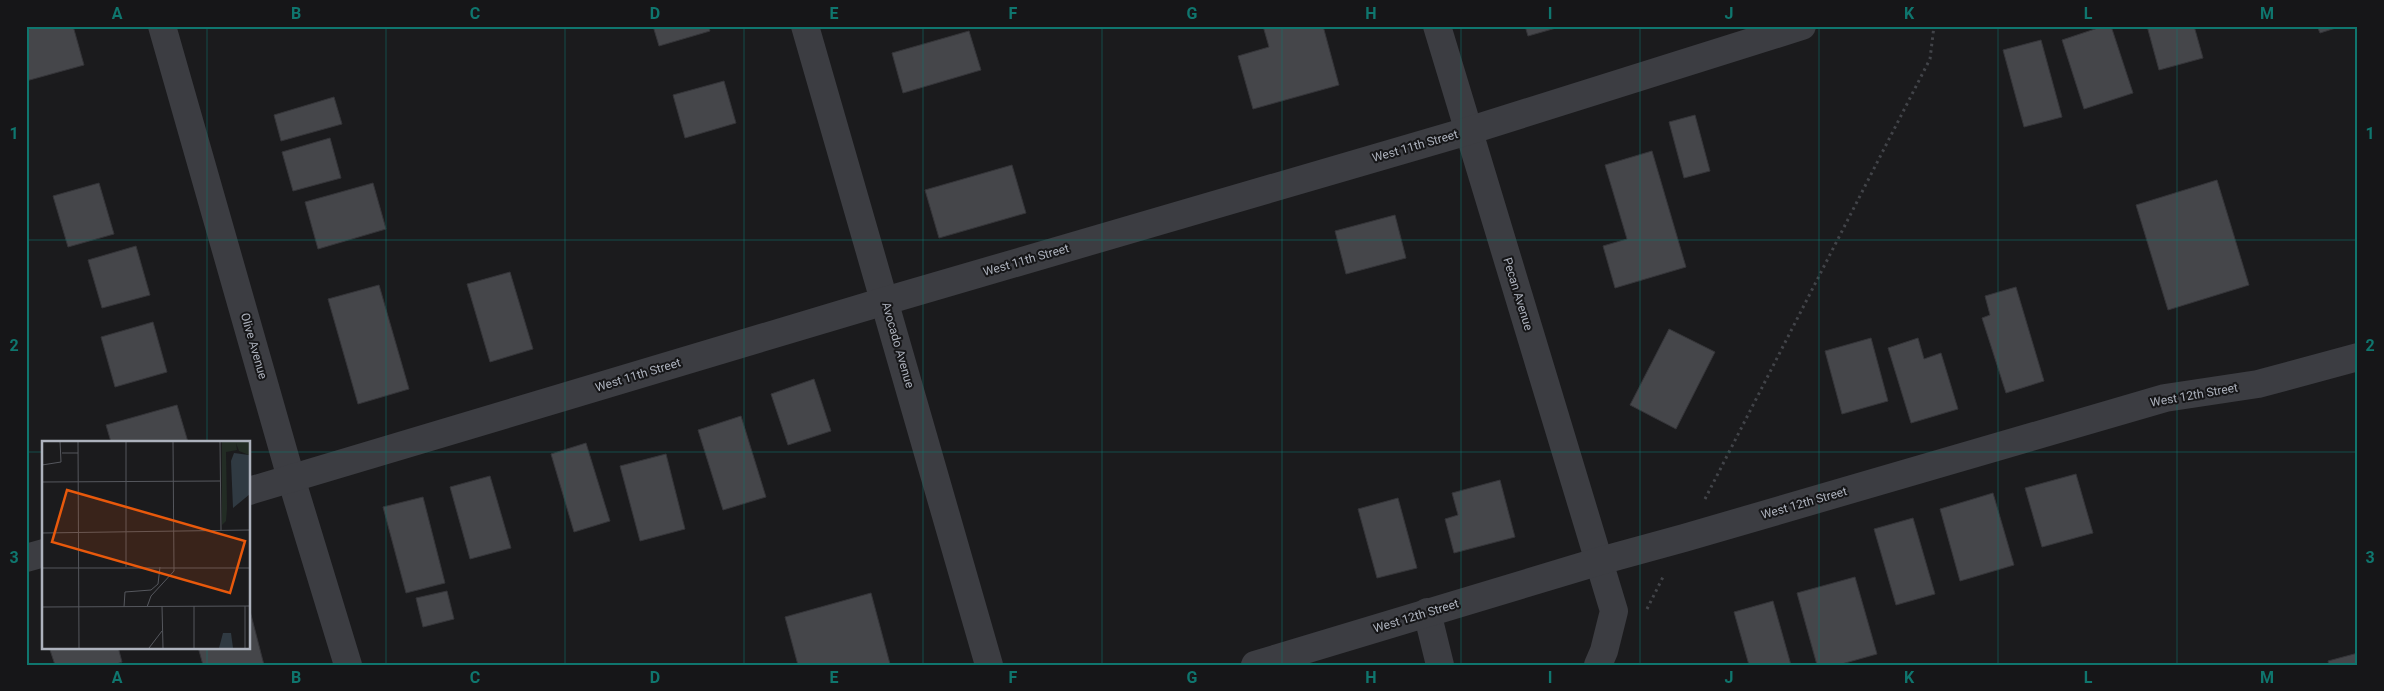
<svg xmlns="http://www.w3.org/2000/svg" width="2384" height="691" font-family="Roboto,sans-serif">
	<rect width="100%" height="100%" fill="#1b1b1d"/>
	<g fill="#45464a" stroke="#353539">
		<polygon points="38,26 73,26 84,65 26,81 26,30"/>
		<polygon points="653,26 708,26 710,31 659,46"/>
		<polygon points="1263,26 1323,26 1339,85 1253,109 1238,56 1269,47"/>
		<polygon points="1525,26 1563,26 1528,36"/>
		<polygon points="2104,26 2111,26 2133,93 2084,109 2062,40"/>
		<polygon points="2147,26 2194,26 2203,58 2159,70"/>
		<polygon points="2317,26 2342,26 2320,33"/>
		<polygon points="969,31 981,70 903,93 892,53"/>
		<polygon points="2041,40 2062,117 2024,127 2003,50"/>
		<polygon points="724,81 736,123 685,138 673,95"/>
		<polygon points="334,97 342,124 281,141 274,115"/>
		<polygon points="1695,115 1710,171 1684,178 1669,122"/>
		<polygon points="330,138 341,178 293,191 282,152"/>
		<polygon points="1652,151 1686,267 1615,288 1603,246 1627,239 1605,165"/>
		<polygon points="1012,165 1026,213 939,238 925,190"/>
		<polygon points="2217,180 2249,285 2168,310 2136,205"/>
		<polygon points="99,183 114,234 68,247 53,196"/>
		<polygon points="373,183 386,229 318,249 305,202"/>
		<polygon points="1395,215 1406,258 1346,274 1335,231"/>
		<polygon points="136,246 150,295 102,308 88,260"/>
		<polygon points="510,272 533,349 490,362 467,284"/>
		<polygon points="379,285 409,389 358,404 328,299"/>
		<polygon points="2016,287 2044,381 2006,393 1982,318 1990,315 1985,296"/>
		<polygon points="153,322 167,372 115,387 101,337"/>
		<polygon points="1669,329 1715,352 1676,429 1630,405"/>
		<polygon points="1871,338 1888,401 1842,414 1825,351"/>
		<polygon points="1918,338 1924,359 1941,353 1958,409 1911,423 1888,348"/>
		<polygon points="814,379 831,431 788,445 771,394"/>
		<polygon points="177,405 188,442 111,442 106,425"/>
		<polygon points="741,416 766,497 723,510 698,430"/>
		<polygon points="586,443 610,521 574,532 551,454"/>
		<polygon points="666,454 685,529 640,541 620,466"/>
		<polygon points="2076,474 2093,533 2042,547 2025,488"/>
		<polygon points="490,476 511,548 470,559 450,487"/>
		<polygon points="1500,480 1515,537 1454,553 1445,519 1458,515 1452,493"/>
		<polygon points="1993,493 2014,565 1960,581 1940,509"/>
		<polygon points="423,497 445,583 406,593 383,507"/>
		<polygon points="1398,498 1417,568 1377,578 1358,509"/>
		<polygon points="1913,518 1935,594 1896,605 1874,529"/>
		<polygon points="1855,577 1877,654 1838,665 1817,665 1797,593"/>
		<polygon points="447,591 454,619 423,627 416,598"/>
		<polygon points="871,593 890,664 798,665 785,617"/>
		<polygon points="1773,601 1791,665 1749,665 1734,612"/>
		<polygon points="249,607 264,665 203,665 198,647 249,647"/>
		<polygon points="49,647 118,647 122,662 114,665 55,665"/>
		<polygon points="2358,653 2358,665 2329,665 2328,661"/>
	</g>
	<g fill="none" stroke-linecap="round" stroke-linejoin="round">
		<g stroke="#424449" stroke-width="3" stroke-dasharray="2.5 4" stroke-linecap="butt">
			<polyline points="1705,499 1930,59 1934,26"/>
			<polyline points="1647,609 1663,577"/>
		</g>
		<g stroke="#3c3d42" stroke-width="28">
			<polyline points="162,26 291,478 348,665"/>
			<polyline points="805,26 989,665"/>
			<polyline points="1437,26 1614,611 1604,651 1598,665"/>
			<polyline points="249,491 885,301 1468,131 1802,26"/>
			<polyline points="26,558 44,553"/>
			<polyline points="1427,612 1440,665"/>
			<polyline points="1255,665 1600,561 1684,538 2165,398 2258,384 2358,357"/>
		</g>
	</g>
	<path fill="none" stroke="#0f766e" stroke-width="1" stroke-opacity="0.55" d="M 207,26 L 207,442M 386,26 L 386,665M 565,26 L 565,665M 744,26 L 744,665M 923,26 L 923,665M 1102,26 L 1102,665M 1282,26 L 1282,665M 1461,26 L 1461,665M 1640,26 L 1640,665M 1819,26 L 1819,665M 1998,26 L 1998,665M 2177,26 L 2177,665M 26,240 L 2358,240M 26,452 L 44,452M 249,452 L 2358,452M 207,647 L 207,665"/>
	<g text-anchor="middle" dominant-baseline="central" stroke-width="4" stroke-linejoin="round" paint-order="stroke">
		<g font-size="12" fill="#adb2bd" stroke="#161618">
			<text transform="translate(1415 146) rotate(-16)">West 11th Street</text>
			<text transform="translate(1026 260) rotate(-16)">West 11th Street</text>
			<text transform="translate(1518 294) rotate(73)">Pecan Avenue</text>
			<text transform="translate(898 345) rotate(74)">Avocado Avenue</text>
			<text transform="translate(254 346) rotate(74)">Olive Avenue</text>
			<text transform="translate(638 375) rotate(-17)">West 11th Street</text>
			<text transform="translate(2194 395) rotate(-10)">West 12th Street</text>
			<text transform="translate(1804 503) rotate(-16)">West 12th Street</text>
			<text transform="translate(1416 616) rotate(-17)">West 12th Street</text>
		</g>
	</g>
	<g transform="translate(42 441)">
		<rect width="208" height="208" fill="#1b1b1d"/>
		<path d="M 180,0 L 208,0 L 207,14 L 197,10 L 194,2 L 195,9 L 184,11 L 185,67 L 184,80 L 180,84 Z" fill="#222c24"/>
		<path d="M 192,12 L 207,14 L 208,53 L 191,67 L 189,20 ZM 181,192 L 189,192 L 191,207 L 177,207 Z" fill="#303a42"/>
		<path fill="none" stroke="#55575d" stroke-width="1" d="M 36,0 L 37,207M 84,0 L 84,126M 178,0 L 179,89M 20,12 L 36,12M 0,24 L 19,21 L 18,0M 0,41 L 178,40M 0,92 L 208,89M 0,127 L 208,127M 120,165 L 121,207M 203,165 L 203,207M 0,166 L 208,165M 82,166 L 83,151 L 109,149 L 116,143 L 118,126M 105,166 L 109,155 L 132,130 L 131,0M 107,207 L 120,190M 152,207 L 152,165"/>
		<path fill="#e8590c" fill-opacity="0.15" stroke="#e8590c" stroke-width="2.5" d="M 25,49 L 203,100 L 188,152 L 10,101 Z"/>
		<rect width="208" height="208" fill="none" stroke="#adb2bd" stroke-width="2.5"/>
	</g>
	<rect width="2384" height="691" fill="none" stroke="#161618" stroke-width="55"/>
	<rect x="28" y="28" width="2328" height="636" fill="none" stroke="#0f766e" stroke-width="2"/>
	<g font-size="16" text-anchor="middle" font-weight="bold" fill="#0f766e">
		<text x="117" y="19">A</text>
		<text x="296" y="19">B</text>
		<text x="475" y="19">C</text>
		<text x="655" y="19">D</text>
		<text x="834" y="19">E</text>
		<text x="1013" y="19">F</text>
		<text x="1192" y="19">G</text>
		<text x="1371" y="19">H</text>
		<text x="1550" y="19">I</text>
		<text x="1729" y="19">J</text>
		<text x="1909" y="19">K</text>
		<text x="2088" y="19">L</text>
		<text x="2267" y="19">M</text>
		<text x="14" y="139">1</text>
		<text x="2370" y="139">1</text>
		<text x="14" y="351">2</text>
		<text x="2370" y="351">2</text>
		<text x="14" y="563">3</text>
		<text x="2370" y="563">3</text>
		<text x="117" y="683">A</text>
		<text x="296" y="683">B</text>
		<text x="475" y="683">C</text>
		<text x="655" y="683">D</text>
		<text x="834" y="683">E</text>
		<text x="1013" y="683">F</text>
		<text x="1192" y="683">G</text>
		<text x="1371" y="683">H</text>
		<text x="1550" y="683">I</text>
		<text x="1729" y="683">J</text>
		<text x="1909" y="683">K</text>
		<text x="2088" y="683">L</text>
		<text x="2267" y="683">M</text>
	</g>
</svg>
